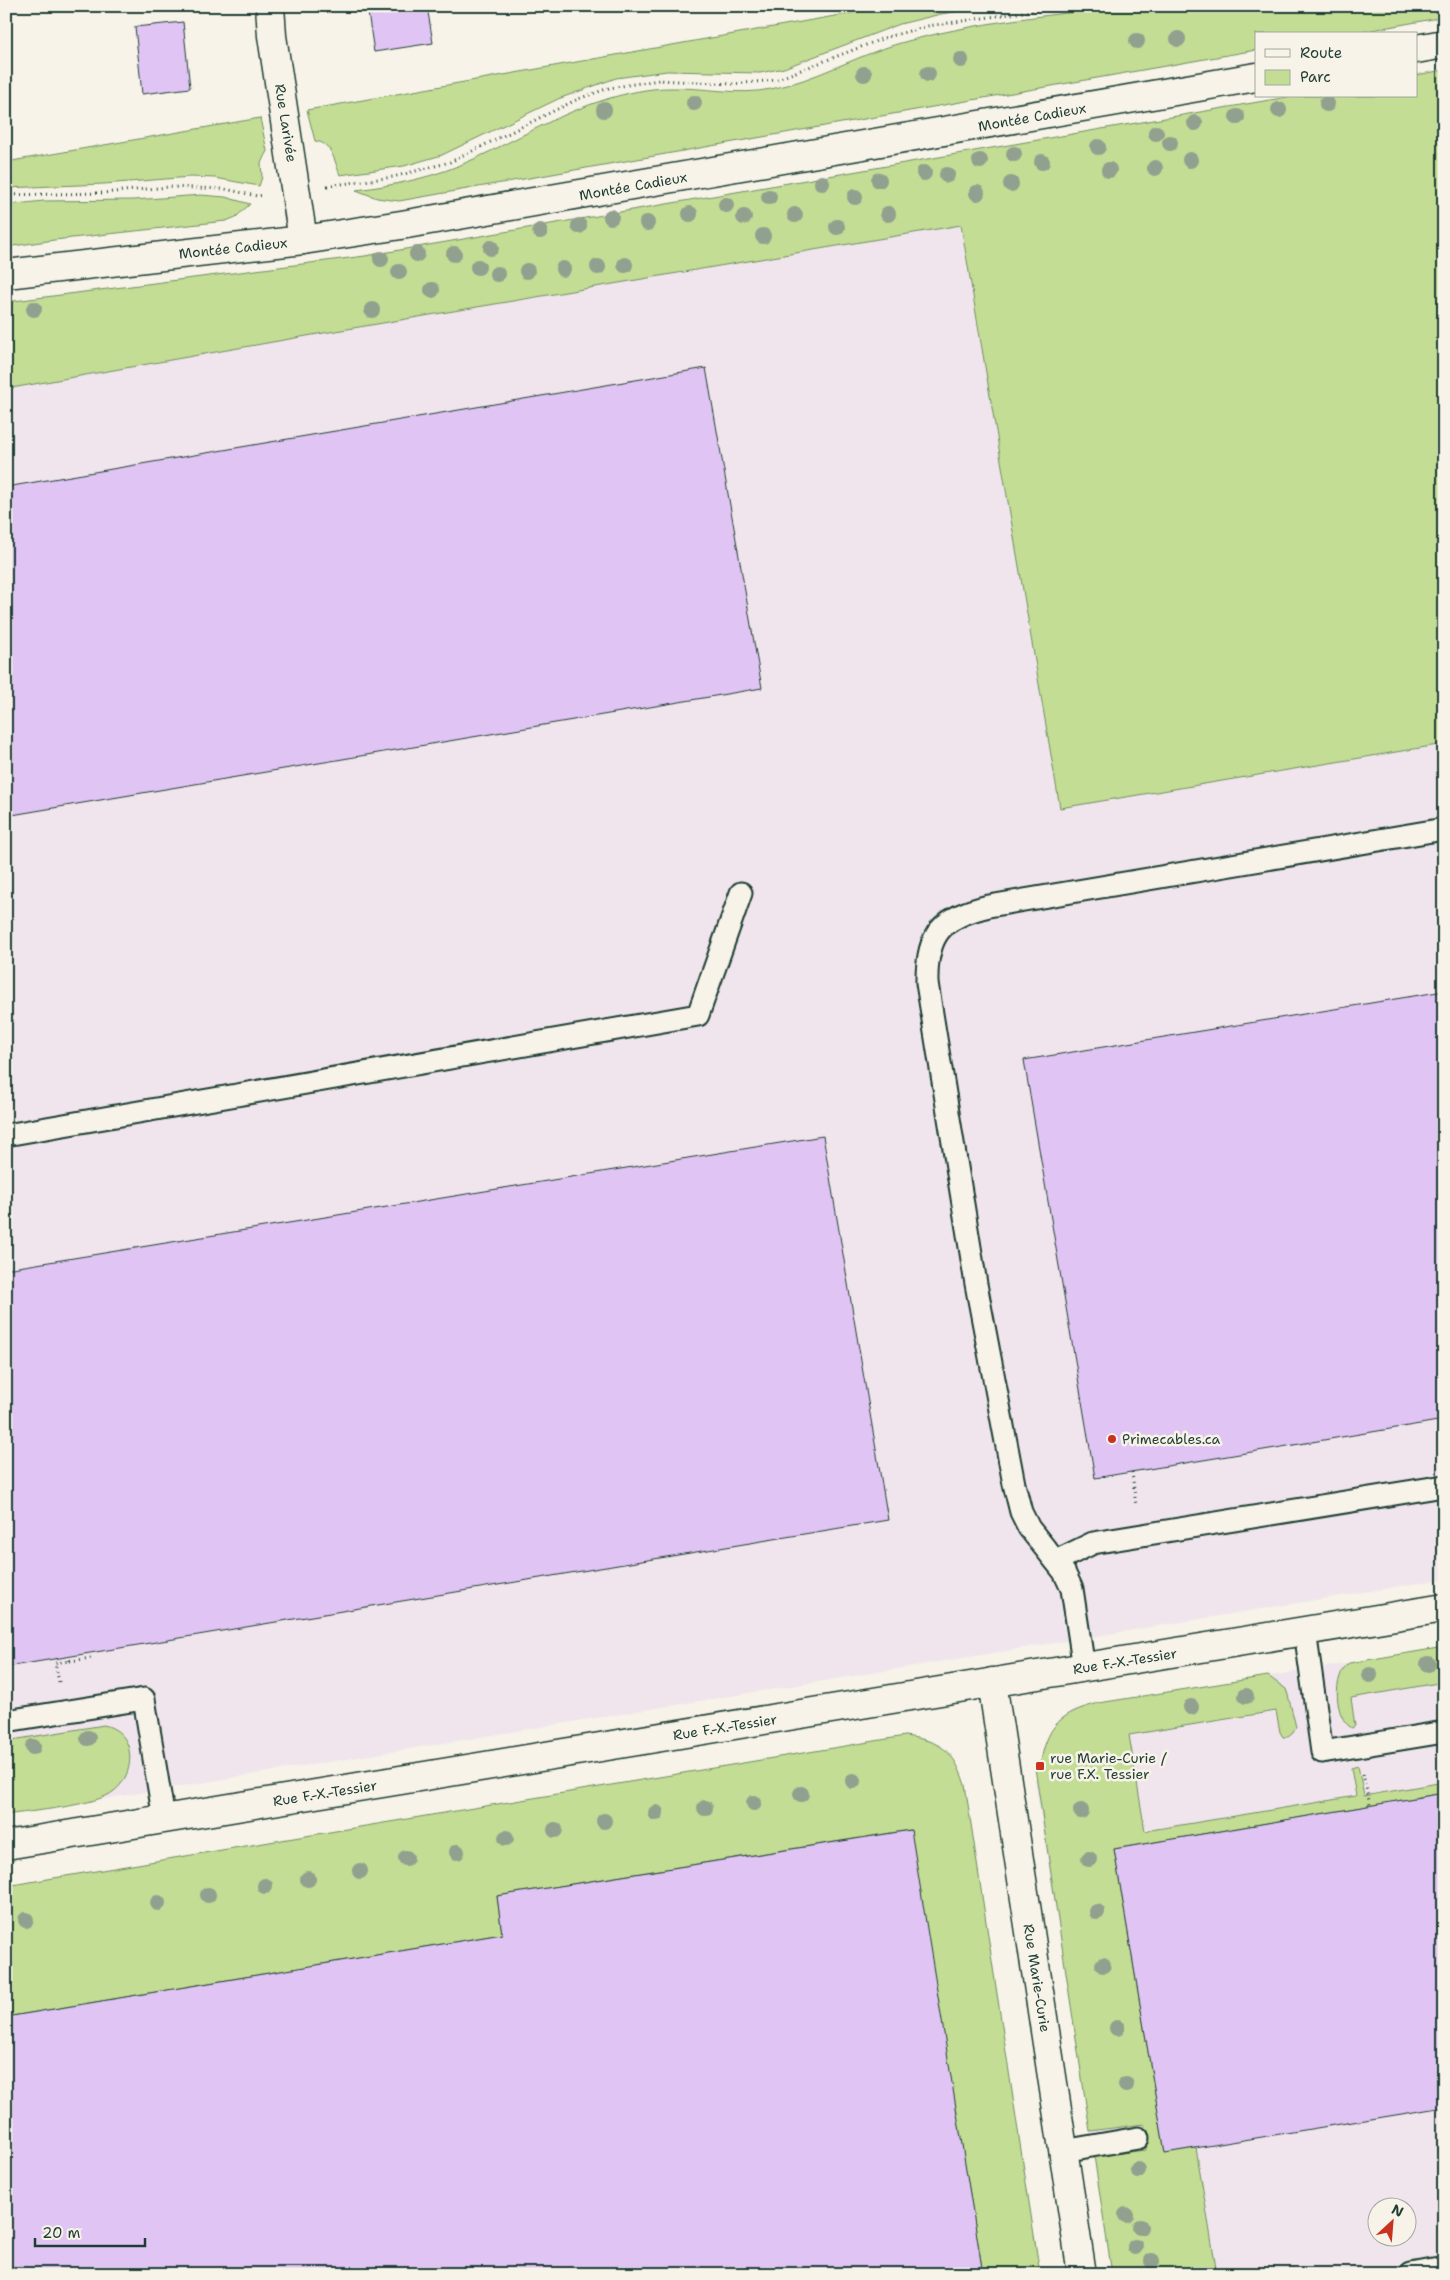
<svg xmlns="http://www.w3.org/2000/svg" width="1450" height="2280" font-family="'Shantell Sans',sans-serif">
	<rect width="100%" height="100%" fill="#f7f3e8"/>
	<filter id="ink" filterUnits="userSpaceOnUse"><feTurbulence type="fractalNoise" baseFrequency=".02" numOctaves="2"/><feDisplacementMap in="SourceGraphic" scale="10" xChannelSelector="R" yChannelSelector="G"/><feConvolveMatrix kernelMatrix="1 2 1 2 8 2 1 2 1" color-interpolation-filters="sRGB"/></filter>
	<g filter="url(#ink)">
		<g fill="#f0e5ec" fill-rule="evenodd">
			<polygon points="961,225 1060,807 1444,744 1444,1579 6,1815 6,389 318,334"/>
			<path d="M 1444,1648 L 1444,2274 L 1113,2274 L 1035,1781 L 1041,1766 L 1043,1750 L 1049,1734 L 1059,1720 L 1075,1709 L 1099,1703 ZM 1378,2208 L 1408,2208 L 1408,2238 L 1378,2238 Z"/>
		</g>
		<g fill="#c3dd94" stroke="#718d64">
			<path d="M 891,6 L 993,6 L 941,14 L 900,24 L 784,68 L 760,73 L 667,71 L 616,78 L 558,99 L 442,155 L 404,166 L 340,175 C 334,160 332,143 315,141 L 307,110 Z"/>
			<path d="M 1133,6 L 1444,6 L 1444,17 L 1350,34 L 1256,34 L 1256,50 L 399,201 L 377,198 L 356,190 C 397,185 436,177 474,159 C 518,139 560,113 607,99 C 627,93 649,88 670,88 C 704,87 738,96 771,89 C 815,80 854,57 897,44 C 974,22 1054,14 1133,6 Z"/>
			<polygon points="1444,70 1444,744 1060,808 961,225 318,334 6,389 6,302 365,256 1293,96 1416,96 1416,75"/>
			<polygon points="260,118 267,151 261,163 262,177 259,186 215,178 190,177 104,184 6,188 6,162"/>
			<polygon points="201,195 225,197 250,204 236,217 226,221 54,240 6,247 6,205 44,201 134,200"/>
			<path d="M 1444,1647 L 1444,1682 L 1351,1698 L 1355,1726 L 1352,1728 C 1334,1719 1332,1675 1349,1663 Z"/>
			<path d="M 1268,1676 L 1286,1689 L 1288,1695 L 1296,1727 L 1293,1733 L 1288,1737 L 1283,1737 L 1280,1732 L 1276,1711 L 1129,1735 L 1145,1831 L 1356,1796 L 1351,1768 L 1358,1766 L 1364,1796 L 1444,1782 L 1444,1793 L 1114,1849 L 1165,2152 L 1196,2148 L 1217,2274 L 1112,2274 L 1094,2156 L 1146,2150 L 1144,2124 L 1090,2131 L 1035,1768 L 1040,1766 C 1047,1725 1060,1713 1099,1703 Z"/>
			<path d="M 104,1725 C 117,1728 127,1737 129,1750 C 132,1765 126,1782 114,1791 C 97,1806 30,1811 6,1815 L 6,1741 Z"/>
			<path d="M 905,1736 C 941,1741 954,1750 965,1785 L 1040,2274 L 983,2274 L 910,1830 L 497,1896 L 502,1934 L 6,2017 L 6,1886 Z"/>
		</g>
		<g fill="#e0c5f4" stroke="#1f3d34">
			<polygon points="41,6 87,6 41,8"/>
			<polygon points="367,6 427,6 433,43 374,52"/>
			<polygon points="183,22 190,88 142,94 135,27"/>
			<polygon points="706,368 762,688 6,816 6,487"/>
			<polygon points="1444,991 1444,1420 1095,1478 1024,1060"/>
			<polygon points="823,1136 888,1520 6,1667 6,1269"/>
			<polygon points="1444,1793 1444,2107 1165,2153 1114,1849"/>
			<polygon points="911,1830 983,2274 6,2274 6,2017 502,1934 497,1896"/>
		</g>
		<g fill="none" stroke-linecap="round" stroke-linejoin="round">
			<defs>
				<g id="service">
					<polyline points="6,1135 698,1015 741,893"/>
					<polyline points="1056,1561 1093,1543 1444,1486"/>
					<polyline points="1305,1631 1322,1752 1444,1732"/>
					<path d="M 1084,1668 L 1072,1589 L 1064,1572 L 1029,1528 L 1021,1512 L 1014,1484 L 976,1284 L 927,983 C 926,933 942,917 989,906 L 1444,829"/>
					<polyline points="6,1721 144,1699 164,1819"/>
					<polyline points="1063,2151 1138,2138"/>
					<polyline points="1411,2274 1444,2268"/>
				</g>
				<g id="minor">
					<polyline points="270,6 272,36 303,240"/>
					<polyline points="992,1682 1082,2274"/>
					<polyline points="6,1845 1444,1608"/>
				</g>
				<g id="tertiary">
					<polyline points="1416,49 1444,44"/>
					<polyline points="6,274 303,240 401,225 1256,77"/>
				</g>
			</defs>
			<use href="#service" stroke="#1f3d34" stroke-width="25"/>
			<use href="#minor" stroke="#1f3d34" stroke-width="31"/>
			<use href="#tertiary" stroke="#1f3d34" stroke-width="31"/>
			<g stroke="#1f3d34" stroke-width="3" stroke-dasharray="1 4" stroke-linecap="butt">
				<polyline points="327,186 393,177 450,162 578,99 609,88 659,80 734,84 775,80 887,37 928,26 1065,6"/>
				<polyline points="6,195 102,193 169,187 225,189 257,196 264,195"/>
				<polyline points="1132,1472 1136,1506"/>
				<polyline points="70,1661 91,1658"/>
				<polyline points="59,1682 55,1663 70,1661 69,1657"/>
				<polyline points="1363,1774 1370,1805"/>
			</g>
			<use href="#service" stroke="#f7f3e8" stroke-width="21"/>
			<use href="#minor" stroke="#f7f3e8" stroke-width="28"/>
			<use href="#tertiary" stroke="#f7f3e8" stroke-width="28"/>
		</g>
		<g fill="#92a08f">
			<circle cx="1178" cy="39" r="8"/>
			<circle cx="1137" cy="41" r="8"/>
			<circle cx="961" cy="60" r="8"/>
			<circle cx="864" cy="74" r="8"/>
			<circle cx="928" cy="74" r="8"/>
			<circle cx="694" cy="103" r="8"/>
			<circle cx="1327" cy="104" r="8"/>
			<circle cx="604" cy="110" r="8"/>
			<circle cx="1279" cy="110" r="8"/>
			<circle cx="1237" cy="117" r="8"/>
			<circle cx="1195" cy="123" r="8"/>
			<circle cx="1156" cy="133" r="8"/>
			<circle cx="1170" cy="143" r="8"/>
			<circle cx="1098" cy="147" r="8"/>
			<circle cx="1014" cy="154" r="8"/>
			<circle cx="1190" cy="160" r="8"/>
			<circle cx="980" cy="161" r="8"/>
			<circle cx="1042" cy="162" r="8"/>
			<circle cx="1155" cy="168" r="8"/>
			<circle cx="1109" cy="170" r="8"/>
			<circle cx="924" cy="173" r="8"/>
			<circle cx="947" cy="175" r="8"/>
			<circle cx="879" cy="180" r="8"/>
			<circle cx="822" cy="183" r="8"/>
			<circle cx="1011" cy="184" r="8"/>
			<circle cx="977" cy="193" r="8"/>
			<circle cx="769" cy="197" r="8"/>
			<circle cx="855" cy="197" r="8"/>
			<circle cx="726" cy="205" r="8"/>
			<circle cx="690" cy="214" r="8"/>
			<circle cx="888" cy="214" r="8"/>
			<circle cx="795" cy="215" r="8"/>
			<circle cx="611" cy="217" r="8"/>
			<circle cx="744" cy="217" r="8"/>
			<circle cx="647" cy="223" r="8"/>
			<circle cx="579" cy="226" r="8"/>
			<circle cx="837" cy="227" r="8"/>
			<circle cx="540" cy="231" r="8"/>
			<circle cx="763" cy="236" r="8"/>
			<circle cx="491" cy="248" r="8"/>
			<circle cx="417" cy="254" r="8"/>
			<circle cx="454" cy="254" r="8"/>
			<circle cx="381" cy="259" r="8"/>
			<circle cx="625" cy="265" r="8"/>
			<circle cx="478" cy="267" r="8"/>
			<circle cx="598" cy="267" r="8"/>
			<circle cx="563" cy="269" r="8"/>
			<circle cx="527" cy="271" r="8"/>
			<circle cx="399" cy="272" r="8"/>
			<circle cx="497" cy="274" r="8"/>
			<circle cx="432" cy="290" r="8"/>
			<circle cx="34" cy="309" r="8"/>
			<circle cx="372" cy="310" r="8"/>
			<circle cx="1428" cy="1664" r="8"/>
			<circle cx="1370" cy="1675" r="8"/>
			<circle cx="1246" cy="1696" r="8"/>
			<circle cx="1191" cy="1707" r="8"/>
			<circle cx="88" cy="1738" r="8"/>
			<circle cx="33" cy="1747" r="8"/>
			<circle cx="853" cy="1781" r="8"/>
			<circle cx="801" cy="1794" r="8"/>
			<circle cx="754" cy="1803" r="8"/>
			<circle cx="705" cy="1808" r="8"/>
			<circle cx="1081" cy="1811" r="8"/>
			<circle cx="656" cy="1813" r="8"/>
			<circle cx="604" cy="1821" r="8"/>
			<circle cx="555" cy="1830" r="8"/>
			<circle cx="506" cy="1838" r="8"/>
			<circle cx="457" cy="1852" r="8"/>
			<circle cx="406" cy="1858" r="8"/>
			<circle cx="1089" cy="1859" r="8"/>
			<circle cx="360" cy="1871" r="8"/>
			<circle cx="308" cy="1879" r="8"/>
			<circle cx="265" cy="1886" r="8"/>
			<circle cx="208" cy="1895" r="8"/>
			<circle cx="158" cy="1903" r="8"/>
			<circle cx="1097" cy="1912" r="8"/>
			<circle cx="26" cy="1920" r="8"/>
			<circle cx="1103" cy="1965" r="8"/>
			<circle cx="1117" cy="2028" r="8"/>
			<circle cx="1126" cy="2085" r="8"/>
			<circle cx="1138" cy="2170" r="8"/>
			<circle cx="1126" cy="2215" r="8"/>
			<circle cx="1140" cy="2227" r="8"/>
			<circle cx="1135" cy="2247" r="8"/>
			<circle cx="1152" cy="2261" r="8"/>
		</g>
	</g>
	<g fill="#c8321e" stroke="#f7f3e8" stroke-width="2">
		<circle cx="1112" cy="1439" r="5"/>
		<rect x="1035" y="1761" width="10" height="10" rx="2.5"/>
	</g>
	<g text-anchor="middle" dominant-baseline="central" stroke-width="5" stroke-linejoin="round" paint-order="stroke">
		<g font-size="14" fill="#1f3d34" stroke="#f7f3e8">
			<text transform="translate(1032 117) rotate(-10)">Montée Cadieux</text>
			<text transform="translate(286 123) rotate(81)">Rue Larivée</text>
			<text transform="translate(633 186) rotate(-10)">Montée Cadieux</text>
			<text transform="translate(233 248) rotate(-6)">Montée Cadieux</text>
			<text transform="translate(1125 1661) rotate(-9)">Rue F.-X.-Tessier</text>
			<text transform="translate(725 1727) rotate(-9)">Rue F.-X.-Tessier</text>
			<text transform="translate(325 1793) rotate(-9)">Rue F.-X.-Tessier</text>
			<text transform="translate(1037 1978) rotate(81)">Rue Marie-Curie</text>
		</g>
		<g font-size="14" fill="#1f3d34" stroke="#f7f3e8" text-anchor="start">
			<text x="1122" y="1439">Primecables.ca</text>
			<text x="1050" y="1758">rue Marie-Curie /<tspan x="1050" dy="16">rue F.X. Tessier</tspan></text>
		</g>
	</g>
	<rect width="1450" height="2280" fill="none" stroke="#f7f3e8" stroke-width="25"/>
	<rect x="12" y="12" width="1425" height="2255" fill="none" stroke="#1f3d34" stroke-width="2" filter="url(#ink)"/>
	<rect x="1255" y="32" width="162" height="65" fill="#f7f3e8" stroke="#a1aaa0"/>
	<rect x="1265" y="49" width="25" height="8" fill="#f7f3e8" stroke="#a1aaa0"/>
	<text x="1300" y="58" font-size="15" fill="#1f3d34">Route</text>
	<rect x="1265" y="70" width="25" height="15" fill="#c3dd94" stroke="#a1aaa0"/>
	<text x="1300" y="82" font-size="15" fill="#1f3d34">Parc</text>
	<g transform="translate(1392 2222) rotate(26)"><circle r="24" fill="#f7f3e8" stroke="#a1aaa0"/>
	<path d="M0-4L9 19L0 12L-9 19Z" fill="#c8321e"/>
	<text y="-8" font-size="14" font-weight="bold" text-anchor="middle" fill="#1f3d34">N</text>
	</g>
	<path d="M35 2238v8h110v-8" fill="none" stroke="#1f3d34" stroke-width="2.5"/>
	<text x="42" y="2238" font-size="15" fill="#1f3d34" stroke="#f7f3e8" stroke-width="4" paint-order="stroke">20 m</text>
</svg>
